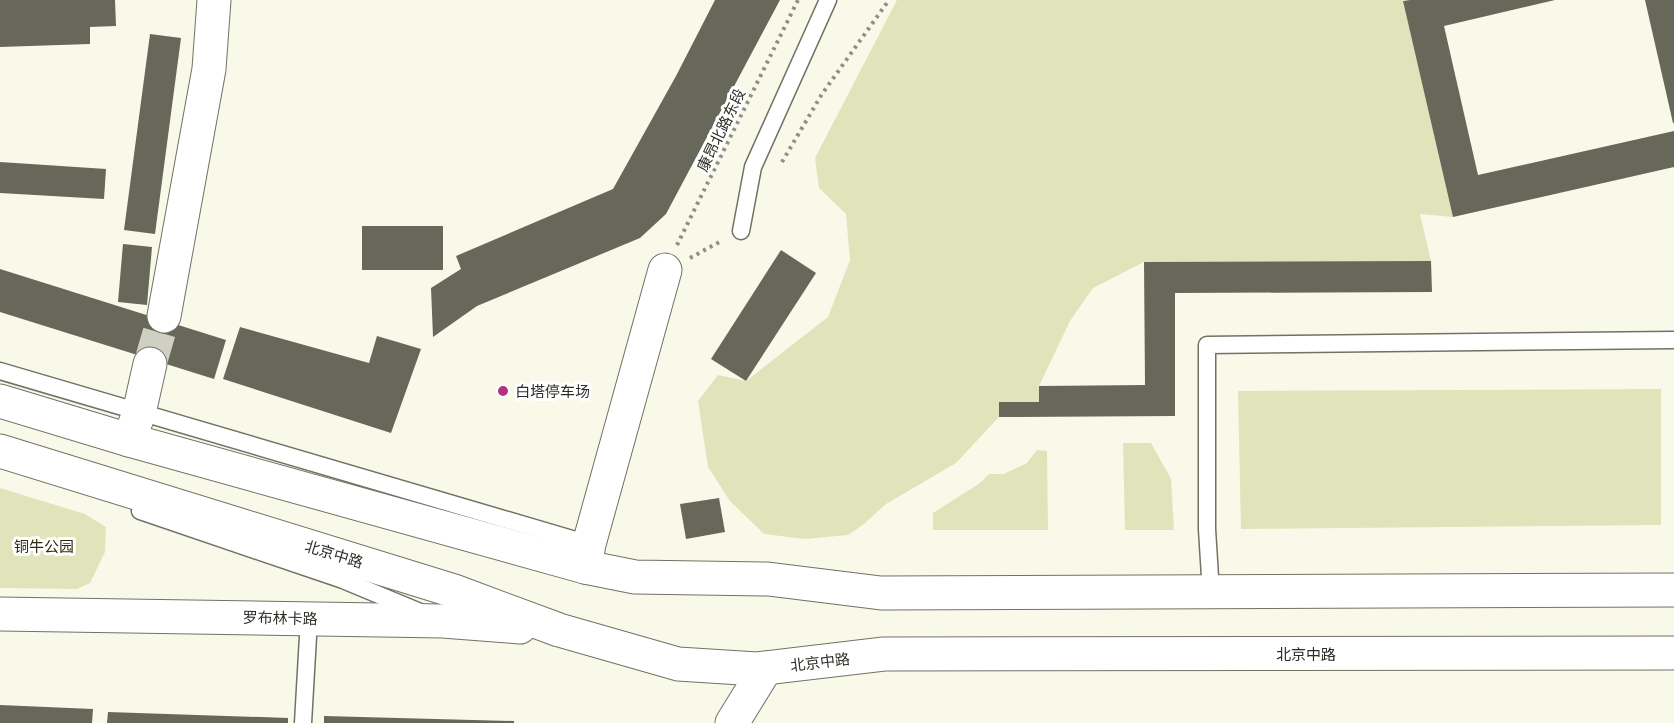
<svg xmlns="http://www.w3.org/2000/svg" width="1674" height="723" font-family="Inter,'Noto Sans SC',sans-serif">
	<rect width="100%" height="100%" fill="#f8f9e9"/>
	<g fill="#e1e4ba">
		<polygon points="897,0 1403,0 1453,217 1420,214 1431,261 1144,262 1093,288 1070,321 1039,386 1039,402 1000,402 999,417 956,463 886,504 864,524 848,535 805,539 764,534 730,501 708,467 698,401 718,375 746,381 828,317 850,260 846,214 819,188 815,158"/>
		<polygon points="1661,389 1661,525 1241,529 1238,391"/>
		<polygon points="1123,443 1151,443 1171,479 1174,530 1125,530"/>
		<polygon points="1037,450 1047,451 1048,530 933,530 933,513 980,483 989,474 1004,474 1027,463"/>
		<polygon points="0,488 85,514 106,527 105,552 90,583 77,589 0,588"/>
	</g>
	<g fill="#67685a">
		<polygon points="0,0 115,0 116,26 90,27 90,44 0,47"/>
		<polygon points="715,0 780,0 666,214 640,238 477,306 433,337 431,288 461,269 456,256 613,189 676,76"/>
		<polygon points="1410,0 1555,0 1444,26 1478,175 1674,131 1674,167 1453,217 1403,1"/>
		<polygon points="1645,0 1674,0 1674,123 1673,123"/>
		<polygon points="150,34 181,38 155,234 124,230"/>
		<polygon points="0,162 106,169 104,199 0,193"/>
		<rect x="362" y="226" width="81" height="44"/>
		<polygon points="123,244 152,247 147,305 118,302"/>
		<polygon points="781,250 816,273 746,381 711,359"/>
		<polygon points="1431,261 1432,292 1175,293 1175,416 999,417 999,402 1039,402 1039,386 1145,385 1144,262"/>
		<polygon points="0,269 226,340 214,379 0,312"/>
		<polygon points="240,327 369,363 377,336 421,349 391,433 223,379"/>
		<polygon points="719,498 725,532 686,539 680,504"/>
		<polygon points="0,705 93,709 92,723 0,723"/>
		<polygon points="108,712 288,718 288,723 107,723"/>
		<polygon points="324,716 514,721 514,723 324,723"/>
	</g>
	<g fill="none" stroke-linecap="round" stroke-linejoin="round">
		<polyline stroke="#cfd0c2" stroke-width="33" stroke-dasharray="33 16" stroke-linecap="butt" points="150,364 164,316"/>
		<defs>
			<g id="lane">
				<polyline points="741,231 753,167 828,0"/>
				<polyline points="0,371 589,544"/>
				<polyline points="140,511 343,580 420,612"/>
				<polyline points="1211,593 1207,529 1207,345 1674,340"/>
				<polyline points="303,723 309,619"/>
			</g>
			<g id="street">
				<polyline points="164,316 209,69 214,0"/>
				<polyline points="129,440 139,413 150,364"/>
				<polyline points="585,567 589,544 665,270"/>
				<polyline points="732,723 766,668"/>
			</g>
			<g id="secondary">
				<polyline points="0,401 129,440 585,567 635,577 768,579 881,593 1674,590"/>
				<polyline points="0,451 454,591 559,630 678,664 757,669 884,654 1674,653"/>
				<polyline points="0,614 443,621 520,627"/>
			</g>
		</defs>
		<use href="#lane" stroke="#717264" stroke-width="19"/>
		<use href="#street" stroke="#717264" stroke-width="35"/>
		<use href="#secondary" stroke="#717264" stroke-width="35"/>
		<g stroke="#8f9085" stroke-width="4" stroke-dasharray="3 4.5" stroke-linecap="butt">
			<polyline points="782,162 822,94 889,0"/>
			<polyline points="677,245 798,0"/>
			<polyline points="690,258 723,240"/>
		</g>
		<use href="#lane" stroke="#fff" stroke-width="16"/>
		<use href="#street" stroke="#fff" stroke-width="33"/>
		<use href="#secondary" stroke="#fff" stroke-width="33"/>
	</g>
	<circle fill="#b2327e" stroke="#fff" stroke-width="2" cx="503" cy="391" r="6"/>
	<g text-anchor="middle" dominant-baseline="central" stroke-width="6" stroke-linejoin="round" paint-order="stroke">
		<g font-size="15" fill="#2c2d27" stroke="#fff">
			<text transform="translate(721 130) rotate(-64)">康昂北路东段</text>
			<text transform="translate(334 554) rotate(17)">北京中路</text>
			<text transform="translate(280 618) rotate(1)">罗布林卡路</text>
			<text x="1306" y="654">北京中路</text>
			<text transform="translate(820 662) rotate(-7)">北京中路</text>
		</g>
		<g font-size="15" fill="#2c2d27" stroke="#fff" text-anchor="start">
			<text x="515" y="391">白塔停车场</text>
		</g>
		<g font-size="15" fill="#2b2c0a" stroke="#fff">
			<text x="44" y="546">铜牛公园</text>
		</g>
	</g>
</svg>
